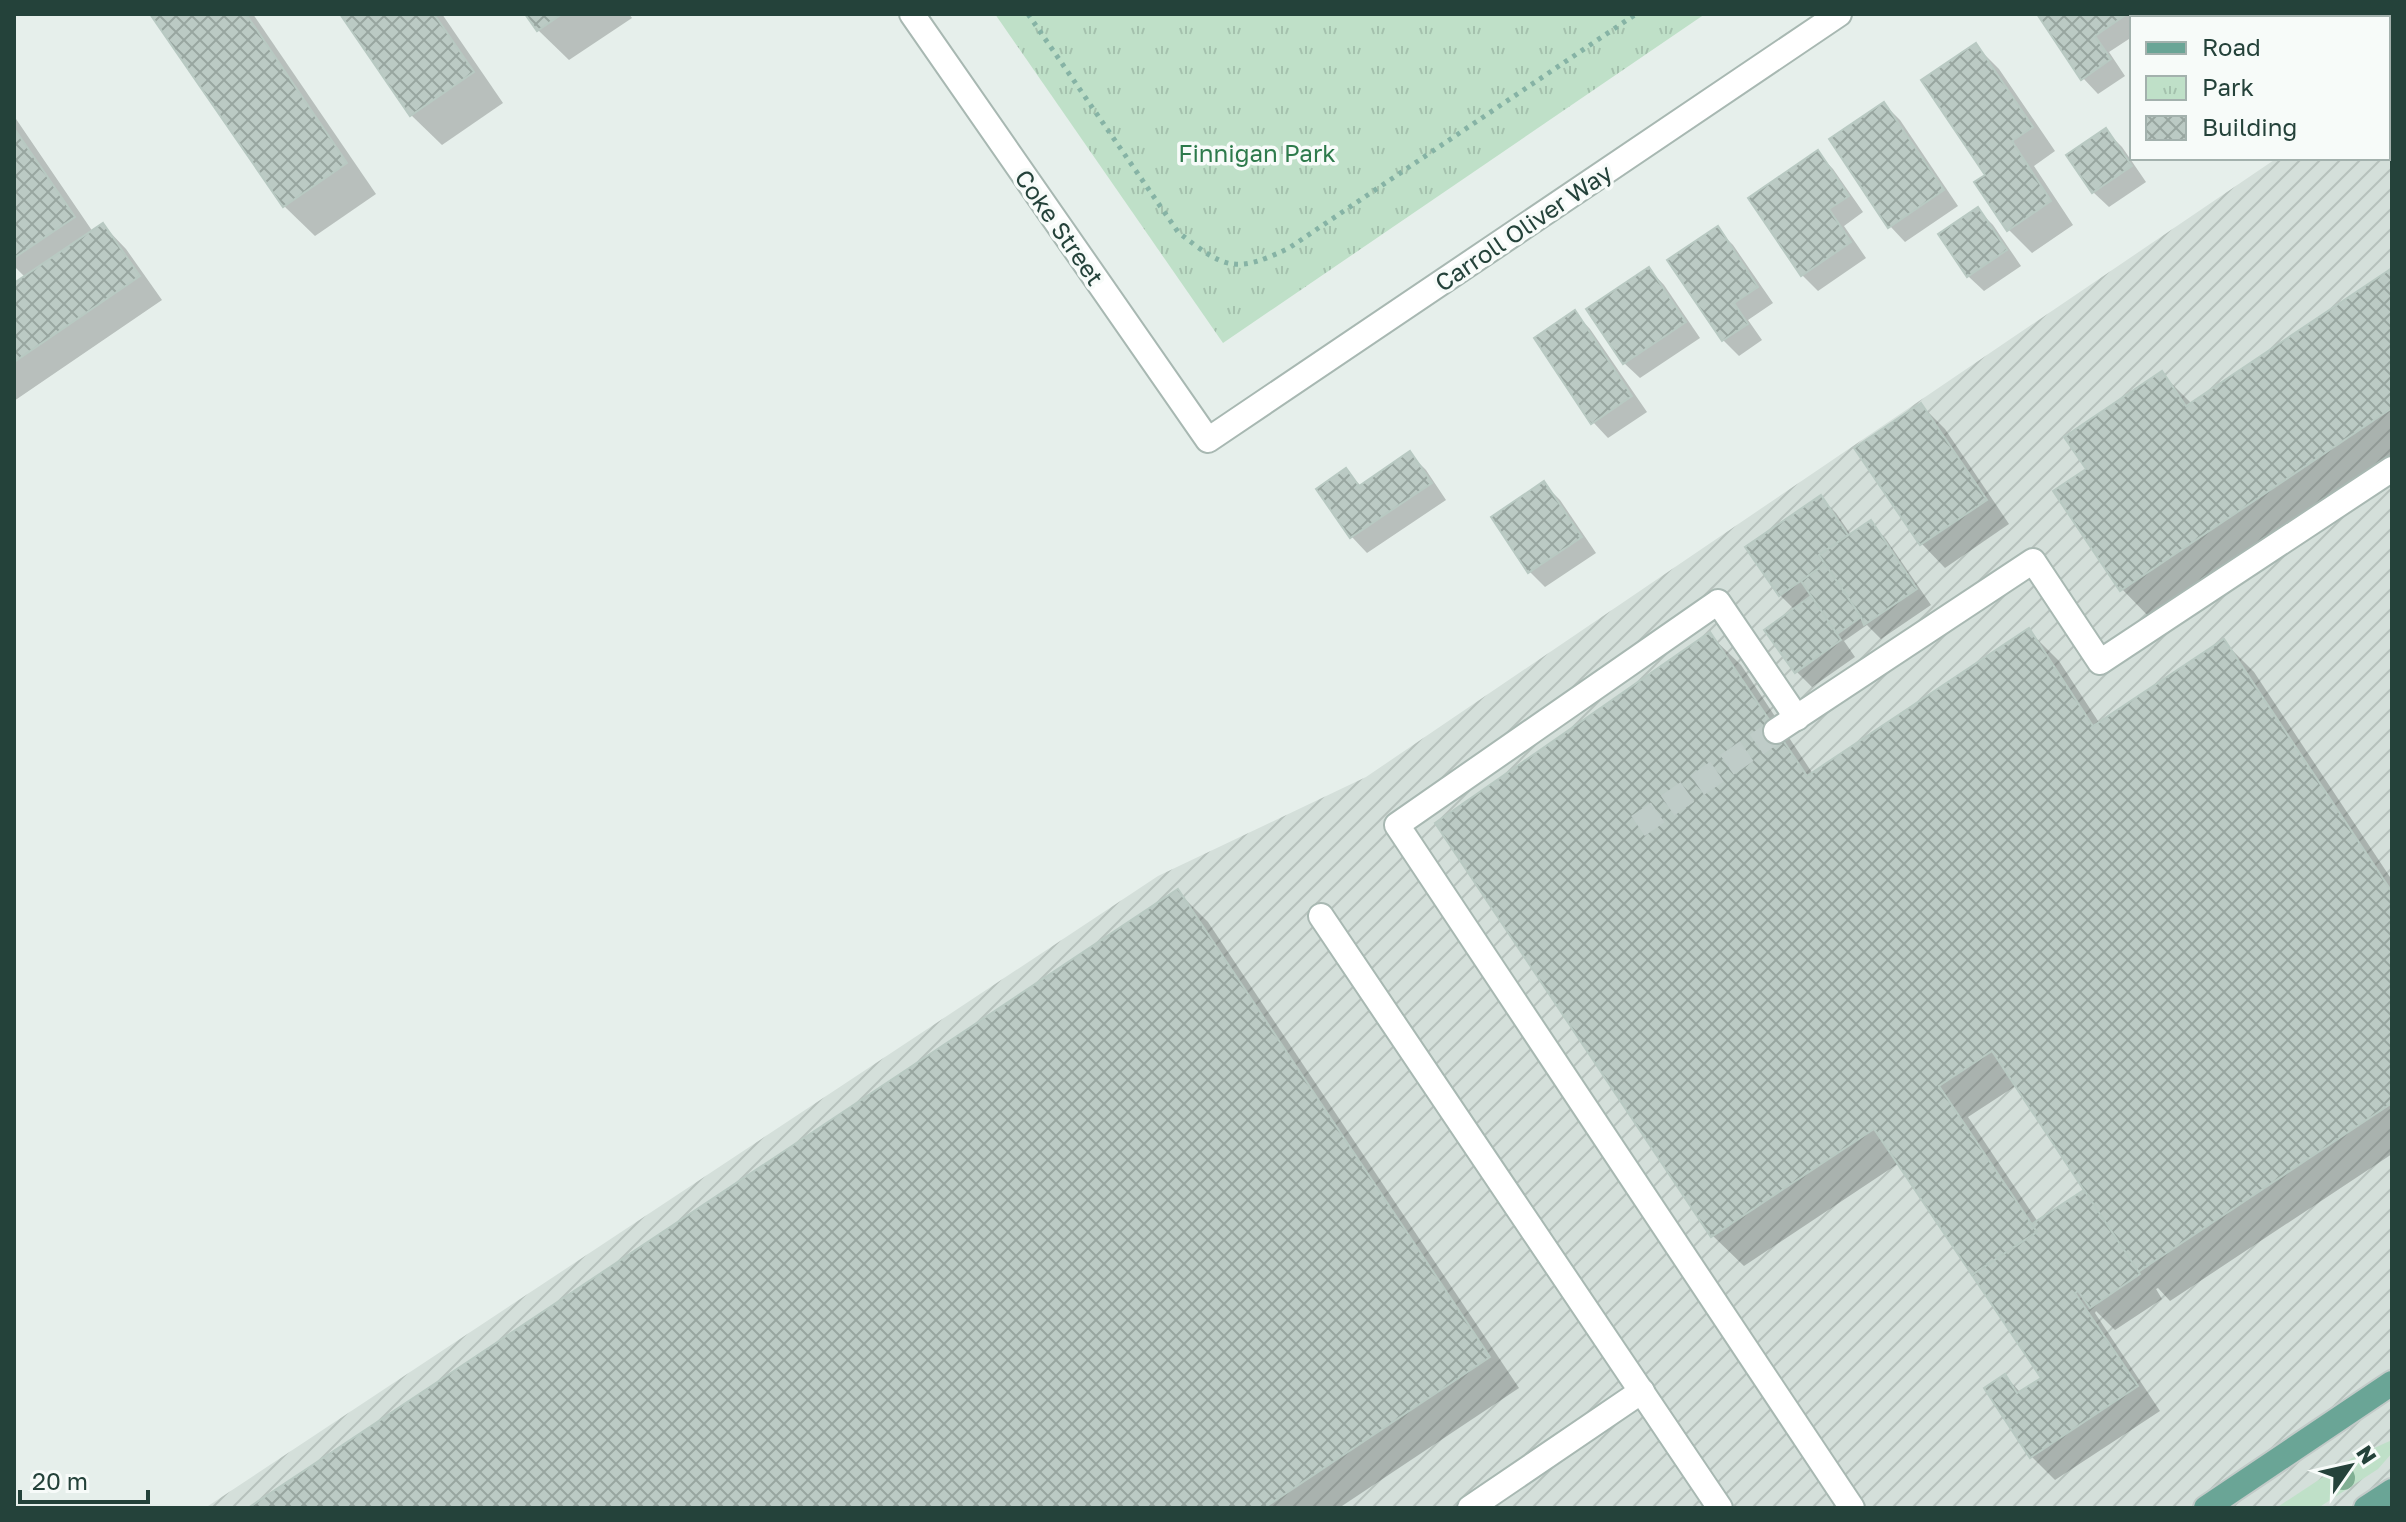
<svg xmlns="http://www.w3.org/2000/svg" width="2406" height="1522" font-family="'Golos Text',sans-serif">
	<defs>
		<pattern id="industrial-furrows" width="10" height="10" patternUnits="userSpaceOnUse" patternTransform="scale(2)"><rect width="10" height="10" fill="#d4dfda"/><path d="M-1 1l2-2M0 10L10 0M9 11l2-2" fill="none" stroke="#b6c1bc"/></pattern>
		<pattern id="park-tufts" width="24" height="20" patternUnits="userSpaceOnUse" patternTransform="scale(2)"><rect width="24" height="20" fill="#bfe0c8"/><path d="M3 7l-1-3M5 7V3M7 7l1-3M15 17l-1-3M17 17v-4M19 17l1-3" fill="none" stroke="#a4c1ad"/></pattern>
		<pattern id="building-cross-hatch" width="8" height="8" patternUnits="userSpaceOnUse" patternTransform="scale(2)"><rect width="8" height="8" fill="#bbcac4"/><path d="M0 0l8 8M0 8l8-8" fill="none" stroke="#98a6a0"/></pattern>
	</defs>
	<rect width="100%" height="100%" fill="#e6efeb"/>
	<polygon fill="url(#industrial-furrows)" points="2392,80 2392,1508 205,1508 1158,876 1366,777 2277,158 2388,158 2388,82"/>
	<polygon fill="#bfe0c8" points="2392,1440 2392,1453 2378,1469 2318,1508 2276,1508 2352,1458"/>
	<polygon fill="url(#park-tufts)" points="995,14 1705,14 1223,343"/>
	<g fill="#0003" fill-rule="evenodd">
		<polygon points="153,14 253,14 376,194 315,236 284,206"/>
		<polygon points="343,14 442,14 503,103 442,145 411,115"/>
		<polygon points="528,14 629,14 632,18 569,60 538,30"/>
		<polygon points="2039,14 2160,14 2162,17 2132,18 2132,37 2109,52 2125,76 2098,94 2083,78"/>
		<polygon points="1976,46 1999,69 2055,151 2034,166 2073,225 2032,253 2008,229 1988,175"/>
		<polygon points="1884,104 1900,120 1958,206 1905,242 1890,226"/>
		<polygon points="14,116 93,232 103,225 126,249 162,300 14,401 14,285 26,278 14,266"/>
		<polygon points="2106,131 2122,147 2146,182 2109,207 2093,192"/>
		<polygon points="1818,153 1833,169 1863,212 1844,226 1866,258 1818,291 1802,275"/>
		<polygon points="1977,209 1993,225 2021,266 1984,291 1968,276"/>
		<polygon points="1717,229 1733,245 1773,303 1748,320 1762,340 1739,356 1723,340"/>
		<polygon points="1649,269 1664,285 1700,338 1640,378 1624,363"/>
		<polygon points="2392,270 2392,458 2152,620 2122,589 2162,374 2192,404"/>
		<polygon points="1575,313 1590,329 1647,412 1608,438 1593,422"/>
		<polygon points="1921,405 1945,429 2009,524 1945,568 1922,544 1857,448"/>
		<polygon points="1410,454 1426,470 1446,500 1367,553 1352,537 1319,489 1346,471 1362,487"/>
		<polygon points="1544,484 1560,500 1596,553 1545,587 1530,572"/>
		<polygon points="1821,498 1836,513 1851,535 1870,523 1886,539 1931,605 1881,639 1867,625 1844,641 1855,657 1812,687 1797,672 1795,610 1780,595"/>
		<path d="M 2029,631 L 2059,661 L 2100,724 L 2224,642 L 2254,672 L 2392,880 L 2392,1154 L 2170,1301 L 2158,1288 L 2156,1289 L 2162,1299 L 2115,1330 L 2096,1311 L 2095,1313 L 2160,1411 L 2055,1480 L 2032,1457 L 1987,1388 L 2005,1376 L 2021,1393 L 2043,1379 L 1899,1163 L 1744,1266 L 1713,1236 L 1710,635 L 1741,665 L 1813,774 ZM 2017,1085 L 2090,1198 L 2038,1222 L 1968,1117 Z"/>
		<polygon points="1177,891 1208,922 1519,1388 1339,1508 252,1508"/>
	</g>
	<g fill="url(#building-cross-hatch)" stroke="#b8c9c2" stroke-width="2">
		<polygon points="150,14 246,14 347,163 283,207"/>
		<polygon points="340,14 434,14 474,72 410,116"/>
		<polygon points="525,14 562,14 537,31"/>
		<polygon points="2037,14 2127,14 2095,36 2111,59 2081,80"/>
		<polygon points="1976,43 2033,127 2012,141 2051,201 2007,231 1974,182 1985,175 1921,80"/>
		<polygon points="1884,102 1944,190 1888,228 1829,139"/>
		<polygon points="14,128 75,217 14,258"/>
		<polygon points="2106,128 2132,166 2092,193 2066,155"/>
		<polygon points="1818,150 1849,196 1829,209 1851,242 1801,276 1748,198"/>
		<polygon points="1978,207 2007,250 1967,277 1938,234"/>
		<polygon points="103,223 140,276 14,362 14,283"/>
		<polygon points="1718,226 1758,287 1734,303 1748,324 1722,341 1667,260"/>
		<polygon points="1649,267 1686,322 1623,364 1586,309"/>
		<polygon points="2392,268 2392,408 2120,591 2053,491 2086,469 2064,437 2162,371 2186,406"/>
		<polygon points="1575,310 1632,396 1591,424 1534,338"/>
		<polygon points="1921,403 1987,500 1920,545 1854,448"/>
		<polygon points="1410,451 1432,483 1350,538 1316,489 1346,468 1359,486"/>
		<polygon points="1544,481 1582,537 1528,573 1491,517"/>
		<polygon points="1821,495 1848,535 1819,555 1825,564 1779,596 1745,547"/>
		<polygon points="1871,520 1917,589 1864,625 1861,617 1819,555"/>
		<polygon points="1825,564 1861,617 1837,634 1801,581"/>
		<polygon points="1811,596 1841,640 1795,673 1764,630"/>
		<polygon points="2029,628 2093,726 2224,639 2392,892 2392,1103 2138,1272 1992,1051 1939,1086 2037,1232 1972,1275 1874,1129 1711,1237 1435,823 1710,632 1807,776"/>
		<polygon points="1178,889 1490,1357 1264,1508 248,1508"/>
		<polygon points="2084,1190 2140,1274 2090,1308 2078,1291 2075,1293 2138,1386 2030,1458 1984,1388 2005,1374 2017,1393 2041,1378 1972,1275 2037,1232 2032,1224"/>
	</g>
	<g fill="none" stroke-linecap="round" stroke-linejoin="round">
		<polyline stroke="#bfccc8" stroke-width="24" stroke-dasharray="24 12" stroke-linecap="butt" points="1638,826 1776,731"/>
		<defs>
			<g id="minor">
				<polyline points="912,14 1208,440 1839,14"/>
				<polyline points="1797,718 1718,602 1397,825 1852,1508"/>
				<polyline points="1776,731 2033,561 2100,662 2392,469"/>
				<polyline points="1321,916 1720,1508"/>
				<polyline points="1470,1508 1642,1391"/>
			</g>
			<g id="major">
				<polyline points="2206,1508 2392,1383"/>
				<polyline points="2366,1508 2392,1491"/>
			</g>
		</defs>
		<use href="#minor" stroke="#a8b8b2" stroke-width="28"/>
		<use href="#major" stroke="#c2cac8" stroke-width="28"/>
		<path stroke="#86b3a5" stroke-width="5" stroke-dasharray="4 6" stroke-linecap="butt" d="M 1028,14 L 1178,232 C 1225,269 1235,274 1289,248 L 1636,14"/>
		<use href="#minor" stroke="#fff" stroke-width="24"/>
		<use href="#major" stroke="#6aa596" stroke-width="24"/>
	</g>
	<circle fill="#80af93" cx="2343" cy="1478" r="12"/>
	<g text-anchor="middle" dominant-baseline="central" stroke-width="7" stroke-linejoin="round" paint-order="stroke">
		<g font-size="24" fill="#2d7a4b" stroke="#f7fbf9">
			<text x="1257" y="152">Finnigan Park</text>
		</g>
		<g font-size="24" fill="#24423a" stroke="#f7fbf9">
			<text transform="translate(1060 227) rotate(55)">Coke Street</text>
			<text transform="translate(1523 227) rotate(-34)">Carroll Oliver Way</text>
		</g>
	</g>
	<rect width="2406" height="1522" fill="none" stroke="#24423a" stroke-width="32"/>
	<rect x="2130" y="16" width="260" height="144" fill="#f7fbf9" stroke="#a3b1ad" stroke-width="2"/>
	<rect x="2146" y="42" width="40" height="12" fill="#6aa596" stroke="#a3b1ad" stroke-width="2"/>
	<text x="2202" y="56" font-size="24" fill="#24423a">Road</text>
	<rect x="2146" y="76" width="40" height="24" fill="url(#park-tufts)" stroke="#a3b1ad" stroke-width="2"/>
	<text x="2202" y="96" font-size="24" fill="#24423a">Park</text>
	<rect x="2146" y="116" width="40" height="24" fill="url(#building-cross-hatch)" stroke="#a3b1ad" stroke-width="2"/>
	<text x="2202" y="136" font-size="24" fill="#24423a">Building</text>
	<g transform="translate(2350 1466) rotate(56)" stroke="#f7fbf9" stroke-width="6" paint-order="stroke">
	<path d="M0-6L14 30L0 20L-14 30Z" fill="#24423a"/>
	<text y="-12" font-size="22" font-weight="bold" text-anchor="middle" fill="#24423a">N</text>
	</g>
	<path d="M20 1490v12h128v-12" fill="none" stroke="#24423a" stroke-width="4"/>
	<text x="32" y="1490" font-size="24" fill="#24423a" stroke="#f7fbf9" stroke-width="6" paint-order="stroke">20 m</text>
</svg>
